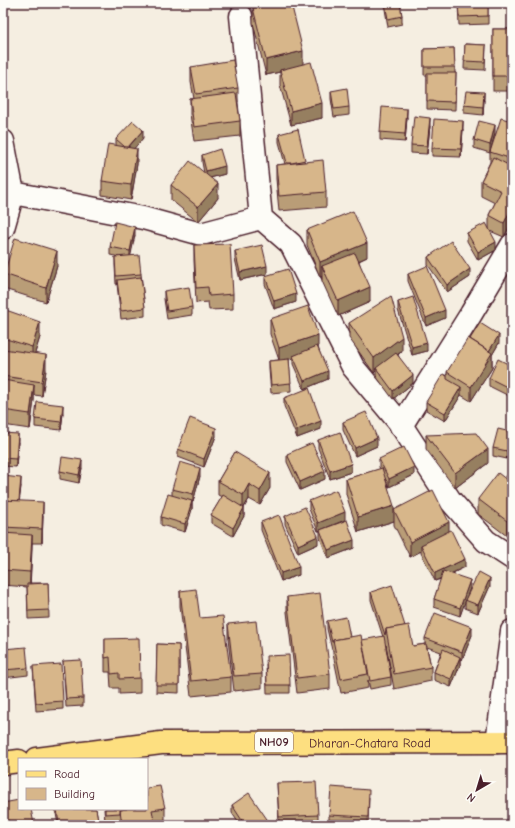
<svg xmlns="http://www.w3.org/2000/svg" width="515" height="828" font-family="'Comic Neue',sans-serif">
	<rect width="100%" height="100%" fill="#f5eee1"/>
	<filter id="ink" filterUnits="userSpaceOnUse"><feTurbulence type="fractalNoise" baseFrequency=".025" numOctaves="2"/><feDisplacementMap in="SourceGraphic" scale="8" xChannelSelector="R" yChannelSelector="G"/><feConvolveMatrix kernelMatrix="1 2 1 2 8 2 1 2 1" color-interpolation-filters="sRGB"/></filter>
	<g filter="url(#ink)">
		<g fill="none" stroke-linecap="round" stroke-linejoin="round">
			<defs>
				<g id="minor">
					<polyline points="241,16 261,218 291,244 353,367 399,422 450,500 486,541 512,558"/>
					<polyline points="3,141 13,193 3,228"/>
					<polyline points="13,193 143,218 201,234 261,218"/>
					<polyline points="401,426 471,314 512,245"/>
					<polyline points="497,742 512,631"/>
				</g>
				<g id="major">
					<path id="s1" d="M 37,759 L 161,743 L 512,742"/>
					<polyline points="3,763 19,761"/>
				</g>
			</defs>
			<use href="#minor" stroke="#4a1f2b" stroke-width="25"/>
			<use href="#major" stroke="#4a1f2b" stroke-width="25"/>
			<use href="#minor" stroke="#fdfcf7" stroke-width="22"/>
			<use href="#major" stroke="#fddf80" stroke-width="22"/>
		</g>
		<g fill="#b99d77" stroke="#4a1f2b">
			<polygon points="384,3 400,3 402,16 402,24 388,27"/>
			<polygon points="458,3 488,3 488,24 459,25"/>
			<polygon points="253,8 303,64 322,118 291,125 280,85 280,72 266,75 253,23"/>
			<rect x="493" y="29" width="19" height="62"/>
			<polygon points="465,44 486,45 485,70 464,69"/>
			<polygon points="454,48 455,73 456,73 455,110 427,109 427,75 424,75 424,49"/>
			<polygon points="191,67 238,88 238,102 237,102 240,121 240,136 194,141 190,114 190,99 194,99 191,82"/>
			<polygon points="331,91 349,107 349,115 334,117 331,99"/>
			<polygon points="484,100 483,115 464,113 464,105"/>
			<polygon points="407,117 405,142 380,140 380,132"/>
			<polygon points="512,121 512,222 504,237 490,231 496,250 478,260 467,241 467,233 489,229 489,215 495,203 481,196 481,181 490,162 490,153 474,148 474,140 495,133 491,148"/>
			<polygon points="430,126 427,154 411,153 411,145"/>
			<polygon points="463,129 461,157 432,156 432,148"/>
			<polygon points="279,134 305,162 326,192 326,207 279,211 276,179 276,165 285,164 279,142"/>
			<polygon points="143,138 134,148 137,164 131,200 102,195 102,181 116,145 116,139"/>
			<polygon points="202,155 225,174 210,178 218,198 198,222 171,200 171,185 204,173 202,162"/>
			<polygon points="307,230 367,257 359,261 370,302 338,316 322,281 322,276 320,277 307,245"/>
			<polygon points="135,235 130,256 141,274 145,308 145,316 121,319 117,284 116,284 115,265 115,257 120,257 110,255 110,247"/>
			<polygon points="194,245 233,294 233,309 209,310 208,302 196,303 194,260"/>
			<polygon points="235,251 267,274 240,280 235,259"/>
			<polygon points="428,257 470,277 447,292 428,265"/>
			<polygon points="57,266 46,302 4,289 4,274"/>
			<polygon points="408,274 445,318 426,326 408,281"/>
			<polygon points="265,276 296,302 274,309 265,284"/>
			<polygon points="164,291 192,307 192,315 167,319 164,299"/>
			<polygon points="398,302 427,351 412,355 398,310"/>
			<polygon points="3,309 40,337 35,353 46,370 42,396 34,395 34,400 30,429 3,425"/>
			<polygon points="512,311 512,321 511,320 511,312"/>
			<polygon points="270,319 318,347 328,379 304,389 293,364 293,358 289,359 291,391 271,393 269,369 269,361 279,360 270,334"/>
			<polygon points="349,323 402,351 398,355 413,383 393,399 376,376 376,371 374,373 349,338"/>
			<polygon points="470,339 499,343 492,355 492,368 471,401 461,395 445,421 426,410 426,402 447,376 447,372"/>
			<polygon points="512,366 509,396 489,386 489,378"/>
			<polygon points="284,398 321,429 297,438 284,406"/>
			<polygon points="63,413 61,430 35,427 35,419"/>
			<polygon points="343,422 377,446 355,456 343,430"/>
			<polygon points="3,433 18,442 16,467 3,466"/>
			<polygon points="426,435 488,463 455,488 426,449"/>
			<polygon points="216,436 204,467 178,457 178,449"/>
			<polygon points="318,440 351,472 330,479 318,448"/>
			<polygon points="511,440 507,459 493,456 493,448"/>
			<polygon points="235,452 270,488 260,505 249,499 244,508 244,516 233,536 211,523 211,515 222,497 218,495 218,481"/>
			<polygon points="287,454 325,479 300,490 287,462"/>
			<polygon points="379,459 414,475 389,487 385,478 394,510 449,531 465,567 451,574 470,588 466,598 490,586 478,613 465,608 465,600 460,616 434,607 434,599 441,579 435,581 421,553 421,551 410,557 394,525 394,521 358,532 346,494 346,479 380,469 379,467"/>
			<polygon points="82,468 79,483 60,479 60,471"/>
			<polygon points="512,469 512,529 507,536 478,514 478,499 505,479"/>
			<polygon points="3,476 21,486 19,501 43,516 42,543 32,543 30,583 48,583 49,618 28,619 27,587 3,585"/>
			<polygon points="200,476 193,502 192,502 192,509 185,532 161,525 161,517 172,495 172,489"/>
			<polygon points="309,501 345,520 331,526 354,548 328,558 320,538 320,531 318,531 309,509"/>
			<polygon points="285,516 318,544 298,553 285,524"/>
			<polygon points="261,522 299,575 281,581 261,530"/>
			<polygon points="180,591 200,618 231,677 231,692 191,696 180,606"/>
			<polygon points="371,592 405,626 413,646 425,644 425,638 472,635 462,660 460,659 460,665 451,687 434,680 434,672 441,652 427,647 431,667 431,681 394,689 386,645 391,677 391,685 370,689 368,680 368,688 341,693 333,654 333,650 332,650 327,629 327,621 350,637 362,642 383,637 371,600"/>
			<polygon points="287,597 330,674 330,689 297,693 287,612"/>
			<polygon points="228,624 262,674 262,688 234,691 228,639"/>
			<polygon points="105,639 140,678 140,693 119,694 119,688 111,688 110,672 105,672"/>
			<polygon points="157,644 179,645 179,693 156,692"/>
			<polygon points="3,649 28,668 28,675 3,678"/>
			<polygon points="63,661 83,698 83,706 66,707"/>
			<polygon points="266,664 290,685 290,693 267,693"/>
			<polygon points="33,666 63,701 63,709 36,711"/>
			<polygon points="277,783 318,815 318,825 279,825"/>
			<polygon points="369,797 368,825 329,823 329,815"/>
			<polygon points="232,805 271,825 240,825 232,813"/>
			<polygon points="165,808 165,822 155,824 155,825 120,825 120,821 105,822 104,809 147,809"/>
			<polygon points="56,809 96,809 99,825 58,825 56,813"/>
		</g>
		<g fill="#967f61" stroke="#4a1f2b">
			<polygon points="303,51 303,66 280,70 280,72 266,75 266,60"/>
			<polygon points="484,92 484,100 483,115 483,107"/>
			<polygon points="322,103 322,118 291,125 291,111"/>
			<polygon points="407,109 407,117 405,142 405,134"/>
			<polygon points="430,118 430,126 427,154 427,146"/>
			<polygon points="463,121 463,129 461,157 461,149"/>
			<polygon points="495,125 495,133 490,153 490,145"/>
			<polygon points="143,130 143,138 127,157 127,149"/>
			<polygon points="137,149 137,164 131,200 131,185"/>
			<polygon points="225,166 225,174 206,179 206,171"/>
			<polygon points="218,184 218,198 198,222 198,207"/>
			<polygon points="512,207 512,222 504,237 504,223"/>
			<polygon points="135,227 135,235 130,259 130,251"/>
			<polygon points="496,242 496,250 478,260 478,252"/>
			<polygon points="367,243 367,257 326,275 322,266 322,276 320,277 320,262"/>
			<polygon points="57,251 57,266 46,302 46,288"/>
			<polygon points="267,266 267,274 240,280 240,272"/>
			<polygon points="470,269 470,277 447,292 447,285"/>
			<polygon points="370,287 370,302 338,316 338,301"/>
			<polygon points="296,294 296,302 274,309 274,301"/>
			<polygon points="445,310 445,318 426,326 426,318"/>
			<polygon points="40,322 40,337 32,362 32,347"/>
			<polygon points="318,335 318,350 293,356 293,358 279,362 279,348"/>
			<polygon points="499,335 499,343 492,355 492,368 471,401 471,387 489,351"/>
			<polygon points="402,337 402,351 377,370 376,368 376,371 374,373 374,358"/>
			<polygon points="427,343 427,351 412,355 412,347"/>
			<polygon points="46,355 46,370 42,396 42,382"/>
			<polygon points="328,371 328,379 304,389 304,381"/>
			<polygon points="413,375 413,383 393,399 393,391"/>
			<polygon points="512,382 512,390 509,396 509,388"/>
			<polygon points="34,385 34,400 30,429 30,414"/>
			<polygon points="461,387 461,395 445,421 445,413"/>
			<polygon points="63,405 63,413 61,430 61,422"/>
			<polygon points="321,421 321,429 297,438 297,430"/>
			<polygon points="216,428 216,436 204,467 204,459"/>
			<polygon points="511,432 511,440 507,459 507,451"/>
			<polygon points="18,434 18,442 16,467 16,459"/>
			<polygon points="377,438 377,446 355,456 355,448"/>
			<polygon points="488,449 488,463 455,488 455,473"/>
			<polygon points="82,460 82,468 79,483 79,475"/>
			<polygon points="351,464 351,472 330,479 330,471"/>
			<polygon points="414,467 414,475 389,487 389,479"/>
			<polygon points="200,468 200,476 193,502 193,494"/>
			<polygon points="325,471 325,479 300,490 300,482"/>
			<polygon points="270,473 270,488 260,505 260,491"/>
			<polygon points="21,478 21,486 18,513 18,505"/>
			<polygon points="249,484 249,499 243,509 243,495"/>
			<polygon points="192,501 192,509 185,532 185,524"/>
			<polygon points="43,502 43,516 42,543 42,529"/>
			<polygon points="394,506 394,521 358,532 358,517"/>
			<polygon points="244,508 244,516 233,536 233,528"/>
			<polygon points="345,512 345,520 318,531 318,523"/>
			<polygon points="512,515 512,529 507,536 507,521"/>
			<polygon points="449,522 449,537 421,545 421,551 410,557 410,542"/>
			<polygon points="32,535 32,550 30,587 30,572"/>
			<polygon points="318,536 318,544 298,553 298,545"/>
			<polygon points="354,540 354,548 328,558 328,550"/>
			<polygon points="465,559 465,567 435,581 435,573"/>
			<polygon points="299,567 299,575 281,581 281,573"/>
			<polygon points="490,578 490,586 478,613 478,605"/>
			<polygon points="470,580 470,588 460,616 460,608"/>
			<polygon points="472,627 472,635 462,660 462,652"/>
			<polygon points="460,657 460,665 451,687 451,679"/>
		</g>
		<g fill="#d7b68a" stroke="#4a1f2b">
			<polygon points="274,3 291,3 303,51 266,60 253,8"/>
			<polygon points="385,3 400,3 402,16 388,19"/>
			<polygon points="458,3 488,3 488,16 459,17"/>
			<rect x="493" y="29" width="19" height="47"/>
			<polygon points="465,44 486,45 485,62 464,61"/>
			<polygon points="454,48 455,67 424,67 424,49"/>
			<polygon points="233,60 238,88 196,94 191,67"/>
			<polygon points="311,62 322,103 291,111 280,70"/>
			<polygon points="427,73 456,73 455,102 427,101"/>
			<polygon points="347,88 349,107 334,109 331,91"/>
			<polygon points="466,91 484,92 483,107 464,105"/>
			<polygon points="236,93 240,121 194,127 190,99"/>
			<polygon points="382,107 407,109 405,134 380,132"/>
			<polygon points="414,116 430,118 427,146 411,145"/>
			<polygon points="501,118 512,121 512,159 490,152"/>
			<polygon points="434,119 463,121 461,149 432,148"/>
			<polygon points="133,121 143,130 128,147 125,147 116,139"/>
			<polygon points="479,121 495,125 490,145 474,140"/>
			<polygon points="298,129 305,160 292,163 287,163 279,134"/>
			<polygon points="108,144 137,149 131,185 102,181"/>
			<polygon points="220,149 225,166 206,171 202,155"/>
			<polygon points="493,157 512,167 512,207 504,223 489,215 501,191 481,181"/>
			<polygon points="323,160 326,192 279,196 276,165"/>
			<polygon points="190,161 218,184 198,207 171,185"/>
			<polygon points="353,211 367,243 320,262 307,230"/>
			<polygon points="115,222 135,227 130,251 110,247"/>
			<polygon points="486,223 496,242 478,252 467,233"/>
			<polygon points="15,238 57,251 46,288 4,274"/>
			<polygon points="451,241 470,269 447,285 428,257"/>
			<polygon points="230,244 233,294 209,296 208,287 196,288 194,245"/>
			<polygon points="262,245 267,266 240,272 235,251"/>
			<polygon points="355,253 370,287 338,301 322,266"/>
			<polygon points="139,255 141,274 116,276 115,257"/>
			<polygon points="427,266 445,310 426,318 408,274"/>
			<polygon points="288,269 296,294 274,301 265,276"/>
			<polygon points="141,277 145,308 121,311 117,280"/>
			<polygon points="189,287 192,307 167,311 164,291"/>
			<polygon points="391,296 402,337 374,358 349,323"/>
			<polygon points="413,297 427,343 412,347 398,302"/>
			<polygon points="308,306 318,335 279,348 270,319"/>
			<polygon points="3,309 40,322 32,347 3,338"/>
			<polygon points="480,323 499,335 489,351 470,339"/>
			<polygon points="468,338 492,353 471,387 447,372"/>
			<polygon points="317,346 328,371 304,381 293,356"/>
			<polygon points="3,349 46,355 42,382 3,376"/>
			<polygon points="396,353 413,375 393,391 376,368"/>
			<polygon points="289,359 291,383 271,385 269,361"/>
			<polygon points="498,359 512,366 512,382 509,388 489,378"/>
			<polygon points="443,374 447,376 447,379 461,387 445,413 426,402"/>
			<polygon points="3,380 34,385 30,414 3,410"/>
			<polygon points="309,388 321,421 297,430 284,398"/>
			<polygon points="37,402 63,405 61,422 35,419"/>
			<polygon points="366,412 377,438 355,448 343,422"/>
			<polygon points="190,418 216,428 204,459 178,449"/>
			<polygon points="498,429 511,432 507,451 493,448"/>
			<polygon points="340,432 351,464 330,471 318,440"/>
			<polygon points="3,433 18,434 16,459 3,458"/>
			<polygon points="476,433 488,449 455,473 426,435"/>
			<polygon points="312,443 325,471 300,482 287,454"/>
			<polygon points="404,447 414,467 389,479 379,459"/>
			<polygon points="235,452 270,473 260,491 249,484 243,495 218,481"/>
			<polygon points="62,457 82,460 79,475 60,471"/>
			<polygon points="180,462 200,468 193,494 172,489"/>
			<polygon points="382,468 394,506 358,517 346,479"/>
			<polygon points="512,469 512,483 505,478"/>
			<polygon points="498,473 512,484 512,515 507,521 478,499"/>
			<polygon points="3,476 21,478 19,501 3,500"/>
			<polygon points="336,490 345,512 318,523 309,501"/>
			<polygon points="433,490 449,522 410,542 394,510"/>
			<polygon points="168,494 192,501 185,524 161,517"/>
			<polygon points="223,495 244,508 233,528 211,515"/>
			<polygon points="3,500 43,502 42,529 3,527"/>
			<polygon points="305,507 318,536 298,545 285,516"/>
			<polygon points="279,515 299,567 281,573 261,522"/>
			<polygon points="347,520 354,540 328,550 320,530"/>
			<polygon points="451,530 465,559 435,573 421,545"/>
			<polygon points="3,533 32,535 30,572 3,570"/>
			<polygon points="443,571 470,580 460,608 434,599"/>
			<polygon points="479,572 490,578 478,605 465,600"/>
			<polygon points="48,583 49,610 28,611 27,584"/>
			<polygon points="392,585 405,626 386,629 385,635 371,592"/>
			<polygon points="196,589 200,618 223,616 231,677 191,681 180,591"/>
			<polygon points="320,593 330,674 297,678 287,597"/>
			<polygon points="435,613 472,627 462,652 425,638"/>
			<polygon points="346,617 350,637 333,640 333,642 332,642 327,621"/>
			<polygon points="256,621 262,674 234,676 228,624"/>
			<polygon points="409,625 413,646 426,644 431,667 394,674 386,629"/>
			<polygon points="361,635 368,674 341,679 333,640"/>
			<polygon points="384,636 391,677 370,681 362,640"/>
			<polygon points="139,638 140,678 119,679 119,673 111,674 110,657 105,658 105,639"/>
			<polygon points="157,644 179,645 179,685 156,685"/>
			<polygon points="26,647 28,668 3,670 3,649"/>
			<polygon points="443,649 460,657 451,679 434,672"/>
			<polygon points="289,655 290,685 267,685 266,656"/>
			<polygon points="81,660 83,698 66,699 63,661"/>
			<polygon points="61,664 63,701 36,703 33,666"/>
			<polygon points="316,782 318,815 279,817 277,783"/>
			<polygon points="160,786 165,808 152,810 155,825 122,825 120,810 127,809 147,809 147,788"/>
			<polygon points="331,787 369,790 368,817 329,815"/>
			<polygon points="249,793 271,825 245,825 232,805"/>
			<polygon points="19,800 19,809 31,809 34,824 32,825 3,825 3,803"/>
			<polygon points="57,809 96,809 99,825 59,825"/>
			<polygon points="105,809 127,809 120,810 120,813 105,814"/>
		</g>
	</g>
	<g text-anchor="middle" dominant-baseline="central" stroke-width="3" stroke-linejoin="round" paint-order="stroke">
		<rect fill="#fdfcf7" stroke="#806168" stroke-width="1" x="255" y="732" width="38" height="20" rx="3"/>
		<g font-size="12" font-weight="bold" fill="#4a1f2b">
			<text x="274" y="742">NH09</text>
		</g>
		<g font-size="13" fill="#4a1f2b" stroke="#fdfcf7">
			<text stroke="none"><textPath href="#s1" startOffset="334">Dharan-Chatara Road</textPath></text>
		</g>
	</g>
	<rect width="515" height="828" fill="none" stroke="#fdfcf7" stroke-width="16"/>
	<rect x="8" y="8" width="499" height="812" fill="none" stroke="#4a1f2b" stroke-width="1.5" filter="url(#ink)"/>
	<rect x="18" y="758" width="130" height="52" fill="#fdfcf7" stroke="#b5a4a5"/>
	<rect x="26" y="771" width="20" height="6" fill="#fddf80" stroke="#b5a4a5"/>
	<text x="54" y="778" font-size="12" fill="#4a1f2b">Road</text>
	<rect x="26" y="788" width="20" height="12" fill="#d7b68a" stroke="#b5a4a5"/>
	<text x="54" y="798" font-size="12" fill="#4a1f2b">Building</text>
	<g transform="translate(477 790) rotate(218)" stroke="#fdfcf7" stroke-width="3" paint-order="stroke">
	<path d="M0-3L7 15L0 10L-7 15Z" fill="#4a1f2b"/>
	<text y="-6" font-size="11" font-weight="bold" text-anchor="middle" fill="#4a1f2b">N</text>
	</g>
</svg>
